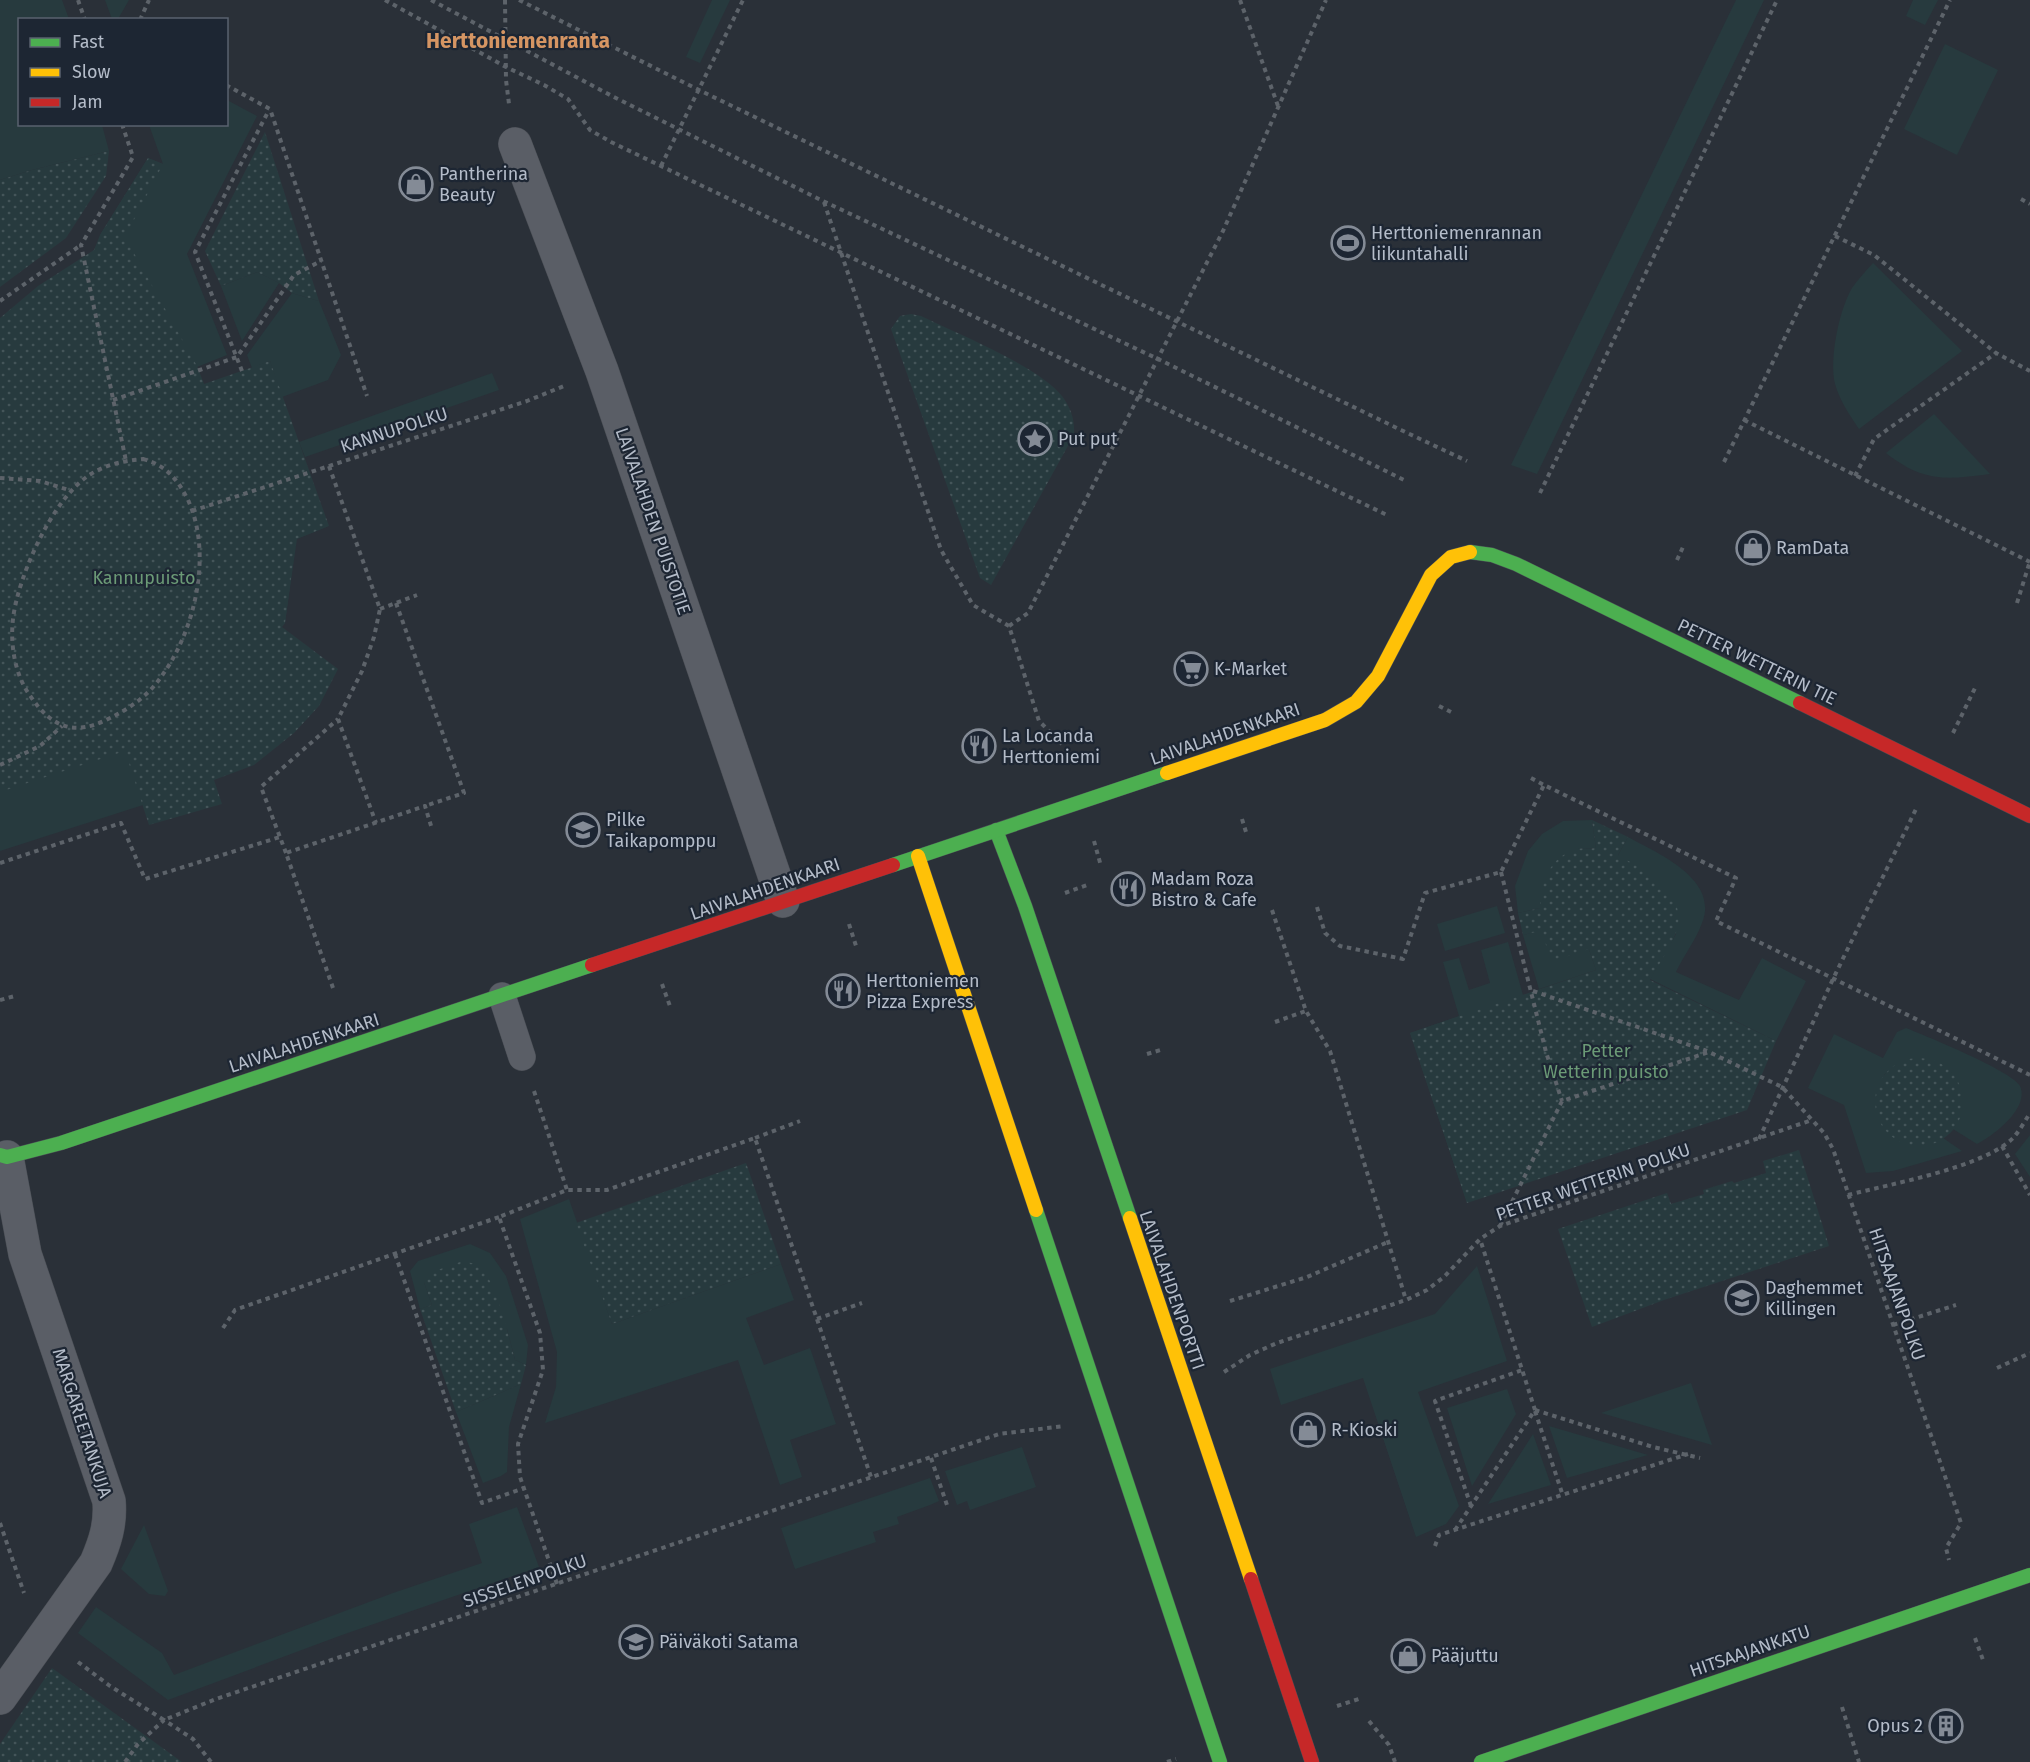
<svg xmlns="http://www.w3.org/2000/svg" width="2030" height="1762" font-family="'Fira Sans',sans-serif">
	<defs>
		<pattern id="park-dots" width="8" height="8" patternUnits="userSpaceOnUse" patternTransform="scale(1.5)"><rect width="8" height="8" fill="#273a3e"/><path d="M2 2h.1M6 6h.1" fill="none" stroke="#445559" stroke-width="1.8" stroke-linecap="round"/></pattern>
	</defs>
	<rect width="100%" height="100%" fill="#2a3038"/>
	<g fill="#273a3e">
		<polygon points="0,0 62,0 69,19 20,20 20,124 102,125 109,151 32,170 0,180"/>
		<polygon points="105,0 129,0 118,19 112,19"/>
		<polygon points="712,0 730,0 700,63 686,57"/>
		<polygon points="1736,0 1764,0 1537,474 1511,465"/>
		<polygon points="1913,0 1938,0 1925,25 1906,16"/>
		<polygon points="1945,44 1998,70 1957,155 1904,129"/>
		<polygon points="227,100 257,116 187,254 227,355 197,367 235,467 100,235 148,158 163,164 149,125 226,124"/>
		<path d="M 1873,263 L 1962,351 L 1859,429 C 1849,414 1840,401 1835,384 C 1829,359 1839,310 1852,288 C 1858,279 1866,271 1873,263 Z"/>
		<polygon points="257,272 279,283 242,341 221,286"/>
		<polygon points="292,293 319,301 341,355 328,380 282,397 270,361 252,368 247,355"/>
		<polygon points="492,373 499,390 305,457 299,442"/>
		<path d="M 1934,414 L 1990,474 C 1945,480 1923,482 1886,453 Z"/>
		<polygon points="329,526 297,539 285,623 126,751 143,805 0,851 0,776 217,562"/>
		<polygon points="1592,820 1596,848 1578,849 1540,908 1518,913 1515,886 1528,851 1542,834 1563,821"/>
		<path d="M 1628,837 C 1657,853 1720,879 1702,923 C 1696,940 1684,955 1676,972 L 1739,1000 L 1762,958 L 1806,981 L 1776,1041 L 1650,979 L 1676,934 L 1618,855 Z"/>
		<polygon points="1497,906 1505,933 1445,951 1437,924"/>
		<polygon points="1540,930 1589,949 1596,970 1539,989 1523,935"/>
		<polygon points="1508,942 1523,995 1538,1071 1467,1203 1410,1033 1459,1016 1443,962 1459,958 1469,990 1490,983 1481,950"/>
		<path d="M 1906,1028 C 1926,1036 2012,1071 2020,1086 C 2030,1108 1993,1136 1977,1144 L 1953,1129 C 1985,1082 1927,1033 1884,1075 L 1934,1143 L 1943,1138 L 1962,1151 L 1893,1171 L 1866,1173 L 1844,1105 L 1808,1088 L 1834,1034 L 1883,1058 L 1897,1032 Z"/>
		<polygon points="2030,1135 2030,1177 2015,1154"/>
		<polygon points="569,1199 612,1324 781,1264 794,1300 746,1318 764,1365 810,1348 836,1424 790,1440 802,1477 780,1485 738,1360 545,1423 556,1387 557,1352 520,1219"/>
		<polygon points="470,1244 490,1253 506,1276 528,1345 526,1365 515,1360 507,1329 424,1282 432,1305 420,1309 410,1271 418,1261"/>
		<polygon points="1477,1266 1507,1361 1418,1392 1459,1506 1446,1524 1416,1537 1363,1378 1281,1405 1270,1369 1435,1314"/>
		<polygon points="1691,1383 1712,1445 1601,1413"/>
		<polygon points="521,1384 509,1427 507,1472 501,1476 483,1483 456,1412"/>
		<polygon points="1507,1389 1516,1414 1472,1486 1447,1408"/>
		<polygon points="1549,1426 1648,1455 1567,1478"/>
		<polygon points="1533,1434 1551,1485 1488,1504"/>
		<polygon points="1022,1447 1036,1487 970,1510 967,1501 957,1505 945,1471"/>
		<polygon points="930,1478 939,1501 930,1505 897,1517 899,1524 873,1532 876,1542 795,1569 781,1528"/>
		<polygon points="517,1507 539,1567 342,1635 168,1700 78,1633 96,1607 162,1653 174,1675 393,1593 482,1563 469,1524"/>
		<polygon points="144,1525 168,1591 165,1596 149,1594 121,1569"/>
	</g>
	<g fill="url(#park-dots)">
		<polygon points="265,132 319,301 292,293 279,283 257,272 221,286 205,251"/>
		<polygon points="109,151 106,176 66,238 0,287 0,180 32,170"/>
		<polygon points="148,158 163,164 125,237 197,366 204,384 270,361 329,526 296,539 285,623 282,627 338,669 319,706 294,733 254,765 214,780 222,804 149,825 125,751 0,792 0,318 38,286 94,250 100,235"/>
		<path d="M 911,314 L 921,316 C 956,333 1040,367 1062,396 C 1071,408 1075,420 1074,435 L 991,585 L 980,578 L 891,329 L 900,316 Z"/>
		<path d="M 1592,820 L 1628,837 L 1618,855 C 1646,871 1692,895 1675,935 C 1669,950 1658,965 1650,980 L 1776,1041 L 1747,1110 L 1467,1203 L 1410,1033 L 1596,970 L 1589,949 L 1553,961 L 1540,931 L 1523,935 L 1518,913 L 1540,908 C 1540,883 1550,856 1577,849 C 1583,848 1590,849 1596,848 Z"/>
		<circle cx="1919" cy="1102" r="44"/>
		<polygon points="1799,1150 1829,1246 1664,1300 1592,1327 1558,1229 1667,1193 1671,1204 1704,1194 1703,1190 1732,1181 1734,1183 1766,1173 1763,1161"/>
		<polygon points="746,1163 781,1264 612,1324 576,1223"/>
		<path d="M 463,1261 C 469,1263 476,1263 480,1267 C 497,1282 509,1338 515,1360 L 526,1365 L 521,1384 L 456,1412 L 420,1309 L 432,1305 L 424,1282 L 429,1273 Z"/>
		<polygon points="52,1668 164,1749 182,1762 0,1762 0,1744"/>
	</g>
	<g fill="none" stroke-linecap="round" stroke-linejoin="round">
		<defs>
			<polyline id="lane" points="502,996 522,1057"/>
			<g id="street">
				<polyline points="515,144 602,371 783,901"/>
				<path d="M 0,1698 L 96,1563 C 105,1542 111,1524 109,1501 L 25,1254 L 7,1157"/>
			</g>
			<g id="fast">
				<polyline points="1470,552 1492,555 1516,564 1800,703"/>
				<polyline points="996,830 1025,906 1130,1218"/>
				<polyline points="893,865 1167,773"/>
				<polyline points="0,1155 7,1157 61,1143 592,965"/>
				<polyline points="1036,1210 1220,1762"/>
				<polyline points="1481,1762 2030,1575"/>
			</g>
			<g id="slow">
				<polyline points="1167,773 1325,720 1356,702 1378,676 1431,575 1451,557 1470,552"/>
				<polyline points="918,856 1036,1210"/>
				<polyline points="1130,1218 1251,1579"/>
			</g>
			<g id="jam">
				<polyline points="1800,703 2030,816"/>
				<polyline points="592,965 893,865"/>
				<polyline points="1251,1579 1312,1762"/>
			</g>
		</defs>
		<use href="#lane" stroke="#484c53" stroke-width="28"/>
		<use href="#street" stroke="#484c53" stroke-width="34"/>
		<use href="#fast" stroke="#484c53" stroke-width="15"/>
		<use href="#slow" stroke="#484c53" stroke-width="15"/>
		<use href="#jam" stroke="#484c53" stroke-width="15"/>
		<g stroke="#5d636a" stroke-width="4" stroke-dasharray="4.5 4.5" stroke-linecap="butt">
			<polyline points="78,0 85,20"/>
			<polyline points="385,0 506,67 544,85 568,99 590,130 611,142 1389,516"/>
			<polyline points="431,0 612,96 823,201 1158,359 1406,481"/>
			<polyline points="505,0 506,80 509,104"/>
			<polyline points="519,0 699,90 1401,430 1467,461"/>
			<polyline points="1240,0 1278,106"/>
			<polyline points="140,20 149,0"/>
			<polyline points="226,85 270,109 367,396"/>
			<polyline points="122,124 133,157 81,245 126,461"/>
			<polyline points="661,166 743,0"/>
			<polyline points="2021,199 2030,204"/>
			<polyline points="824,202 941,550 973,605 1009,626 1039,721 1062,744"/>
			<polyline points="1835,236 1874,255 1996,353"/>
			<polyline points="0,301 81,245"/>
			<polyline points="242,371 195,252 269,110"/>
			<polyline points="113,400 237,357 294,275 321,261"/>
			<polyline points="1744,420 2030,562"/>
			<path d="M 143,459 C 166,465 178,480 188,500 C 213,554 195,631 161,677 C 148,696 129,709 108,719 C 75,736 52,728 31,697 C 15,676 10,645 13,619 C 18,576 53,497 91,474 C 107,464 124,461 143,459 Z"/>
			<polyline points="1724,462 1950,0"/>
			<polyline points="329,466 380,609 374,637 362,671 338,719 376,823"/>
			<polyline points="1855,476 1874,439 1996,353 2030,371"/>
			<polyline points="0,478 40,481 72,491"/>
			<polyline points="1540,493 1777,0"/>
			<polyline points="192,511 527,401 564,386"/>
			<polyline points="1677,560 1683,547"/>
			<polyline points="396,603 464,793 425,806"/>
			<polyline points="2017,603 2030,561"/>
			<polyline points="380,609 417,595"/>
			<polyline points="1009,626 1028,613 1223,231 1326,0"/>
			<polyline points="1439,706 1451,712"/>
			<polyline points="1953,733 1975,688"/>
			<polyline points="0,765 40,746 62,726"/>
			<polyline points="1531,778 1544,785"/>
			<polyline points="1242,819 1246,832"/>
			<polyline points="1094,841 1101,866"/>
			<polyline points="286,853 261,787 338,719"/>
			<polyline points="0,863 121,823 145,879 280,837"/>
			<polyline points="1501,872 1546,1052 1562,1101"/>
			<polyline points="1065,893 1090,884"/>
			<polyline points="1317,907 1325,933 1340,946 1403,959 1425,893 1501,872 1544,785 1736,878 1716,921 2030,1075"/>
			<polyline points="1272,910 1306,1011 1330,1051 1406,1300"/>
			<polyline points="849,924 857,949"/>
			<polyline points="662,984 671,1009"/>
			<polyline points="333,988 286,853 425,806 432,829"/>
			<polyline points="1533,991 1707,1051"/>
			<polyline points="0,1000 15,996"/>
			<polyline points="1275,1022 1306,1011"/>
			<polyline points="1147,1054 1164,1049"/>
			<polyline points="534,1091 567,1190"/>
			<polyline points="755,1138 800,1121"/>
			<polyline points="1759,1139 1833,979 1917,807"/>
			<polyline points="2002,1146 2030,1195"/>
			<path d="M 1848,1195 C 1890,1184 1986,1167 2014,1137 C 2020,1130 2025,1121 2030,1113"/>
			<polyline points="1500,1226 1562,1101 1709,1052 1782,1087 1824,1133 1833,1149 1961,1523 1946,1548 1949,1560"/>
			<polyline points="395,1254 482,1503 524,1488"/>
			<polyline points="1230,1301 1307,1277 1388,1242"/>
			<polyline points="817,1319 862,1303"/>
			<polyline points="1893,1325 1956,1305"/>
			<polyline points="223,1328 235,1310 499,1217"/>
			<polyline points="1997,1368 2030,1353"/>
			<polyline points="1224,1372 1250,1355 1277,1343 1406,1300 1427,1290 1445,1276 1480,1239 1500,1226 1812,1120"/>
			<polyline points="1535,1410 1653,1447 1700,1458"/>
			<polyline points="1535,1411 1563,1496"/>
			<polyline points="931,1458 948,1508"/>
			<polyline points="1471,1506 1435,1401 1522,1370"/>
			<polyline points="0,1523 24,1593"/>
			<polyline points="1455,1530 1535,1410 1480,1239"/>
			<polyline points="1435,1546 1439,1535 1688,1454"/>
			<polyline points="557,1584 520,1477 518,1444 543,1370 540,1333 499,1217 567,1190 607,1190 755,1138 871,1477"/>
			<polyline points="1975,1638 1983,1660"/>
			<polyline points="78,1662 110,1686 164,1720 216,1699 999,1434 1064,1426"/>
			<polyline points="1337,1706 1362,1698"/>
			<polyline points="1842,1707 1859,1762"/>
			<polyline points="1369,1721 1389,1745 1395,1762"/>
			<polyline points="125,1762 138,1744 164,1720 193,1739 211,1762"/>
			<polyline points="1167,1762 1176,1759"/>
		</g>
		<use href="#lane" stroke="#5a5e66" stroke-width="27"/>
		<use href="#street" stroke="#5a5e66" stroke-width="33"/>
		<use href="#fast" stroke="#4caf50" stroke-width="14"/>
		<use href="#slow" stroke="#ffc107" stroke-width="14"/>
		<use href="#jam" stroke="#c62828" stroke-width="14"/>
	</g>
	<defs>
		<symbol id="shop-ring" viewBox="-11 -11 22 22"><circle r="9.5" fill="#1d2633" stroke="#848b96" stroke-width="1.5"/><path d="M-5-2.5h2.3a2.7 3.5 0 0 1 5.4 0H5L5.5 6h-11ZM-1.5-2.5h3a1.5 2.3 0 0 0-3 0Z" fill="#848b96"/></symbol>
		<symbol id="stadium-ring" viewBox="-11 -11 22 22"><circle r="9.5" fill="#1d2633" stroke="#848b96" stroke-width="1.5"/><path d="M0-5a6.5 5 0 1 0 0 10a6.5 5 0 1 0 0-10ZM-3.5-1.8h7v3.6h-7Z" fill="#848b96"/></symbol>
		<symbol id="sight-ring" viewBox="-11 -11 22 22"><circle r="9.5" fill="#1d2633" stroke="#848b96" stroke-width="1.5"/><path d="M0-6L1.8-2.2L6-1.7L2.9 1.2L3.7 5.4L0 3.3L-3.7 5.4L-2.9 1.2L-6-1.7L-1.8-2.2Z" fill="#848b96"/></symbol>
		<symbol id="supermarket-ring" viewBox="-11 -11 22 22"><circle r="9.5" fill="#1d2633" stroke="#848b96" stroke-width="1.5"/><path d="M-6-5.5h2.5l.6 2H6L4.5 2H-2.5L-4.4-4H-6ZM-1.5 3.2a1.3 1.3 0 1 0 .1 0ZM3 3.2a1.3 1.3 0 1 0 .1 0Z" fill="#848b96"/></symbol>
		<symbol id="restaurant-ring" viewBox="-11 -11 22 22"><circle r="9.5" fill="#1d2633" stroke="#848b96" stroke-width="1.5"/><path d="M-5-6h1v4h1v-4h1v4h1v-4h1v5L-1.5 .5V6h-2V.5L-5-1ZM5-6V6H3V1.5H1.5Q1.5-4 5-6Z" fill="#848b96"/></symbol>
		<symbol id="school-ring" viewBox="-11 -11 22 22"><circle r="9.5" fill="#1d2633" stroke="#848b96" stroke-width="1.5"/><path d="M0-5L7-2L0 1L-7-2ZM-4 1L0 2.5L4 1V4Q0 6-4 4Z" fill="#848b96"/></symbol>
		<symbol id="building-ring" viewBox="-11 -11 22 22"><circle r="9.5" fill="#1d2633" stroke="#848b96" stroke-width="1.5"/><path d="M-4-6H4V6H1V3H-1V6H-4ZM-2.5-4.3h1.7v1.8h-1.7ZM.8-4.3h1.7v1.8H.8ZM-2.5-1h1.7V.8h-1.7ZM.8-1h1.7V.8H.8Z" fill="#848b96"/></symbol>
	</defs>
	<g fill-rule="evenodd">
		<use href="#shop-ring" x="397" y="165" width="38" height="38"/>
		<use href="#stadium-ring" x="1329" y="224" width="38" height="38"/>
		<use href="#sight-ring" x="1016" y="420" width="38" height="38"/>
		<use href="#shop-ring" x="1734" y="529" width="38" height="38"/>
		<use href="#supermarket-ring" x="1172" y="650" width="38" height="38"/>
		<use href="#restaurant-ring" x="960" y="727" width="38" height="38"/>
		<use href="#school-ring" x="564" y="811" width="38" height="38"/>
		<use href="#restaurant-ring" x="1109" y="870" width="38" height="38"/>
		<use href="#restaurant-ring" x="824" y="972" width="38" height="38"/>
		<use href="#school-ring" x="1723" y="1279" width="38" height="38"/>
		<use href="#shop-ring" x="1289" y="1411" width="38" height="38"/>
		<use href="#school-ring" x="617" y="1623" width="38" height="38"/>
		<use href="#shop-ring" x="1389" y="1637" width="38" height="38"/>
		<use href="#building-ring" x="1927" y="1707" width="38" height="38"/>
	</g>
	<g text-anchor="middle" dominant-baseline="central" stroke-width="4.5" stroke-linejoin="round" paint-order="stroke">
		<g font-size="18" fill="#b4bcc9" stroke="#1d2633" text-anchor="start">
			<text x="439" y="174">Pantherina<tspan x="439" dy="21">Beauty</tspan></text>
			<text x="1371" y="233">Herttoniemenrannan<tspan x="1371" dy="21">liikuntahalli</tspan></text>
			<text x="1058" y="439">Put put</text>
			<text x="1776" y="548">RamData</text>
			<text x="1214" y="669">K-Market</text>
			<text x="1002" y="736">La Locanda<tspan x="1002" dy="21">Herttoniemi</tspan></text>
			<text x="606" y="820">Pilke<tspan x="606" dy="21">Taikapomppu</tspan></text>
			<text x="1151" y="879">Madam Roza<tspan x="1151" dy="21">Bistro &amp; Cafe</tspan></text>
			<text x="866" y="981">Herttoniemen<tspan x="866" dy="21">Pizza Express</tspan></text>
			<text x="1765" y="1288">Daghemmet<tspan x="1765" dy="21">Killingen</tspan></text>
			<text x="1331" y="1430">R-Kioski</text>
			<text x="659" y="1642">Päiväkoti Satama</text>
			<text x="1431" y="1656">Pääjuttu</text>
			<text x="1923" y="1726" text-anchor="end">Opus 2</text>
		</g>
		<g font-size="18" fill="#b4bcc9" stroke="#1d2633">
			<text transform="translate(394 430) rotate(-18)">KANNUPOLKU</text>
			<text transform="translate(653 521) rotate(71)">LAIVALAHDEN PUISTOTIE</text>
			<text transform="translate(1757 662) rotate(26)">PETTER WETTERIN TIE</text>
			<text transform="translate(1225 734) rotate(-19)">LAIVALAHDENKAARI</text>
			<text transform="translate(765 889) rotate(-19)">LAIVALAHDENKAARI</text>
			<text transform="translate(304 1043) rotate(-18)">LAIVALAHDENKAARI</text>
			<text transform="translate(1593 1182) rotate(-19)">PETTER WETTERIN POLKU</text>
			<text transform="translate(1172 1290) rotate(71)">LAIVALAHDENPORTTI</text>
			<text transform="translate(1897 1294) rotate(71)">HITSAAJANPOLKU</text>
			<text transform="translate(82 1423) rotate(72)">MARGAREETANKUJA</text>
			<text transform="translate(525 1581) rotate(-19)">SISSELENPOLKU</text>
			<text transform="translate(1750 1651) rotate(-19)">HITSAAJANKATU</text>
		</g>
		<g font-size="18" fill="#6b9a76" stroke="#1d2633">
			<text x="144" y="578">Kannupuisto</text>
			<text x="1606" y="1051">Petter<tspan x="1606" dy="21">Wetterin puisto</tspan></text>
		</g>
		<g font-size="21" font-weight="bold" fill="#d59563" stroke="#1d2633">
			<text x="518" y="41">Herttoniemenranta</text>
		</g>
	</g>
	<rect x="18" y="18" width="210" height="108" fill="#1d2633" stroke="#59626f" stroke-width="1.5"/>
	<rect x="30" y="38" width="30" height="9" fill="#4caf50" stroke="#59626f" stroke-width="1.5"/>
	<text x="72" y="48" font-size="18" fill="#b4bcc9">Fast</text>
	<rect x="30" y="68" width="30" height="9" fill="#ffc107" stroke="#59626f" stroke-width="1.5"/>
	<text x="72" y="78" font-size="18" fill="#b4bcc9">Slow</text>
	<rect x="30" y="98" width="30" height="9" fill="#c62828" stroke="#59626f" stroke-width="1.5"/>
	<text x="72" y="108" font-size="18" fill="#b4bcc9">Jam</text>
</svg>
